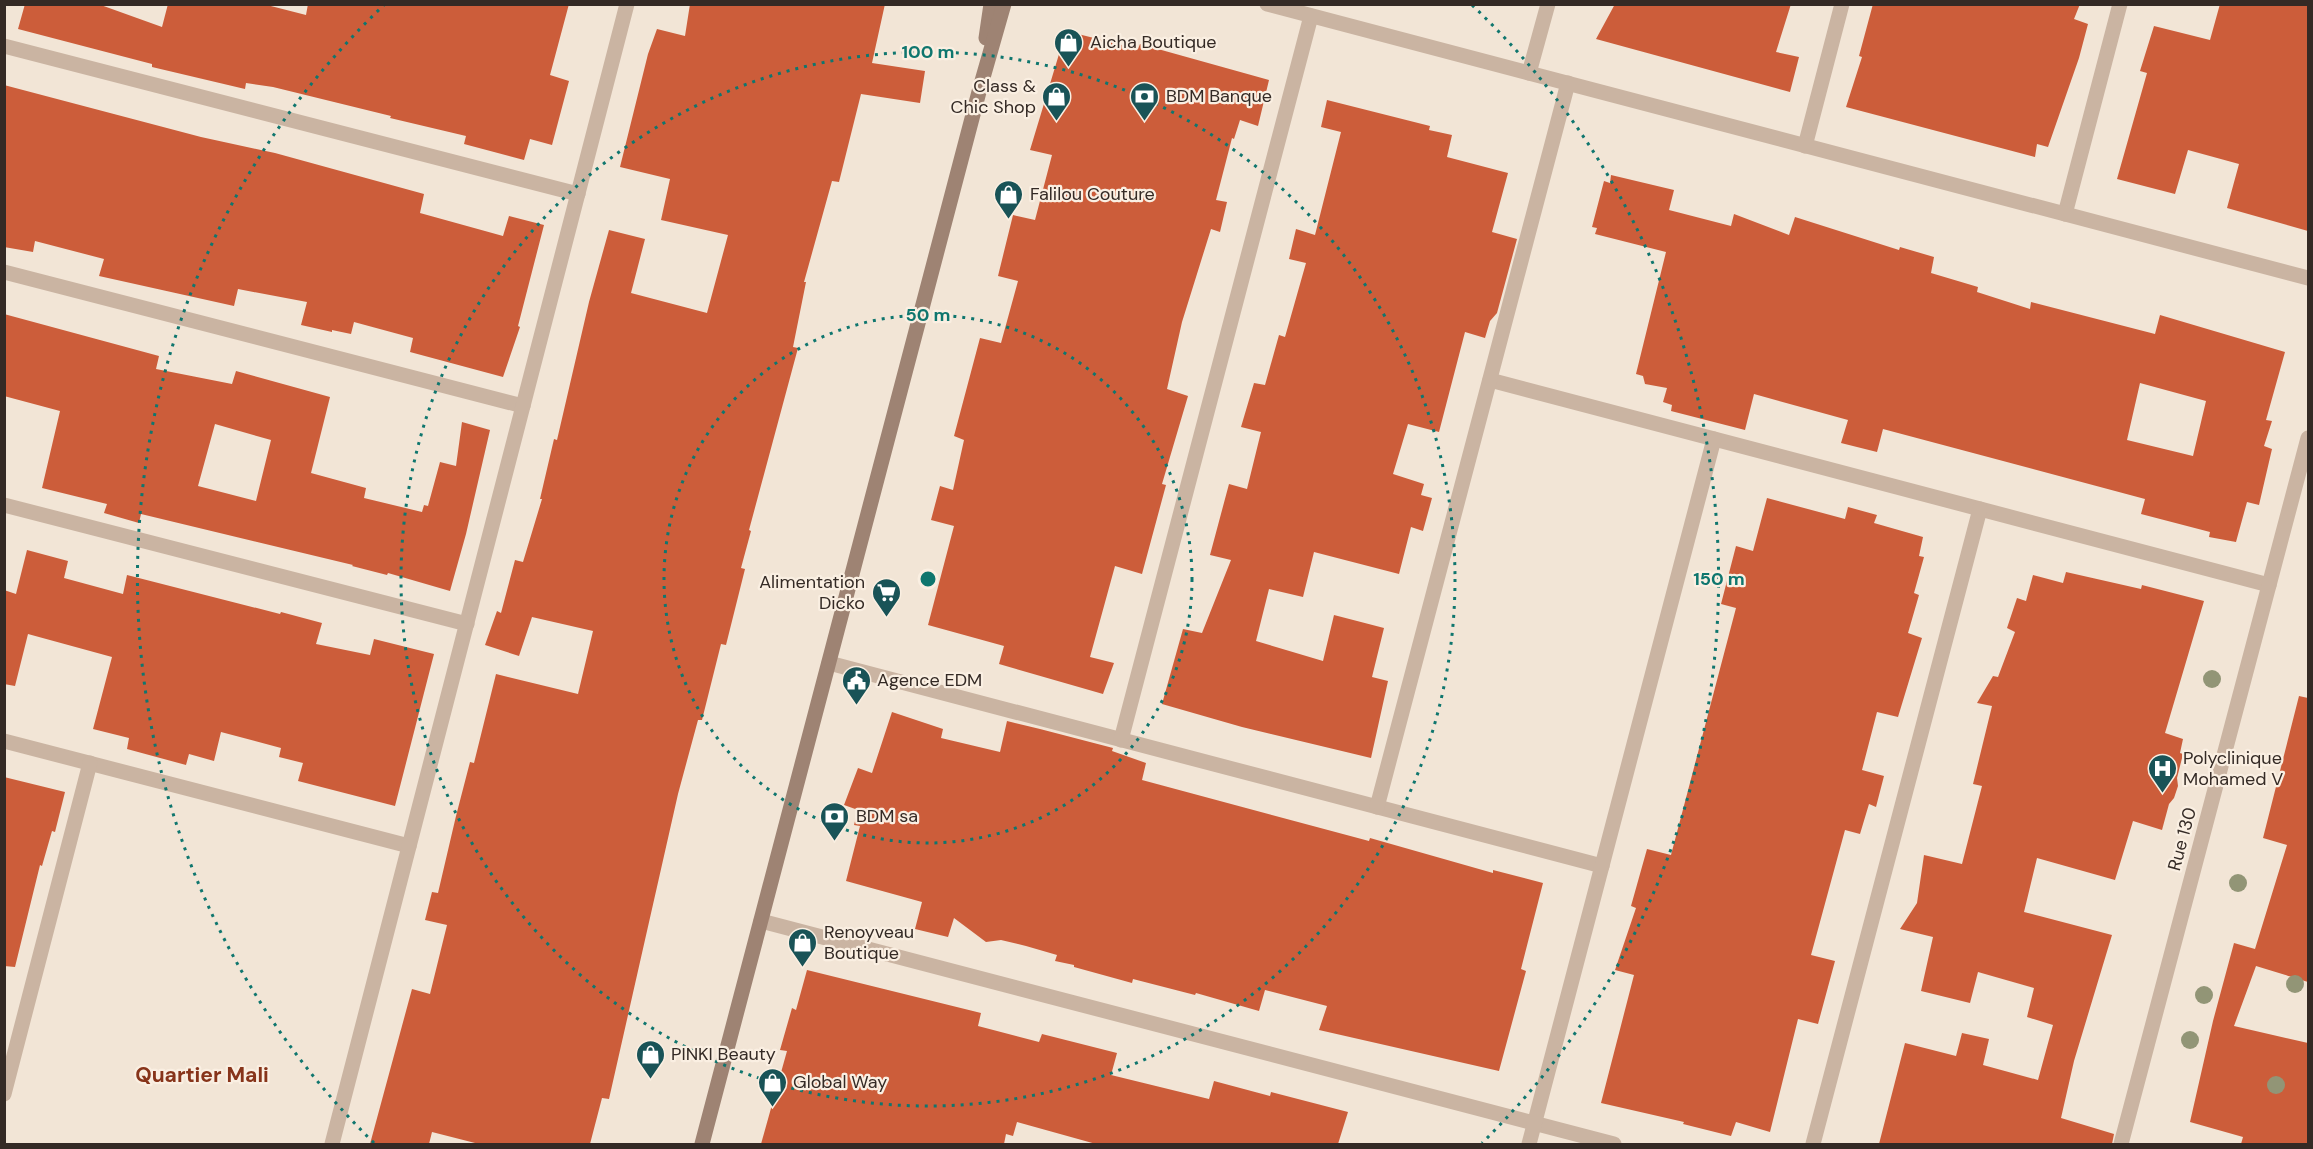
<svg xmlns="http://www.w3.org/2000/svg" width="2313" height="1149" font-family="'DM Sans',sans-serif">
	<rect width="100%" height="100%" fill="#f2e5d6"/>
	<g fill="#cc5d3a" fill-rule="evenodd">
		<polygon points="25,4 98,4 162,27 168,4 263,4 306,15 308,4 569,4 550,75 569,81 552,145 530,139 524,160 464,144 466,136 390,118 391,116 273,87 246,83 245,89 152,67 152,64 18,29"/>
		<polygon points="690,4 885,4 872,63 925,71 920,103 861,94 839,182 832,181 804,282 806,282 793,347 798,348 749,530 751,531 741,568 745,569 726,645 721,644 702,720 698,720 678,794 609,1099 602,1098 590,1144 479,1144 432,1132 429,1144 370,1144 412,989 430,994 447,925 425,920 432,892 438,893 456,816 470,762 474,763 496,674 578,694 593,631 532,617 519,656 485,645 497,611 501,613 515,560 523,562 542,499 540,499 554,439 557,440 589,302 609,230 645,239 631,293 707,313 728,235 661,220 670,179 620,167 648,54 657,29 685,36"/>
		<polygon points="1615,4 1791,4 1776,52 1799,57 1790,92 1596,39"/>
		<polygon points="1873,4 2080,4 2074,19 2088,24 2079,58 2048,147 2037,144 2035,157 1846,107 1862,57 1859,56"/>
		<polygon points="2220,4 2308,4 2308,231 2227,208 2239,164 2188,150 2175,194 2117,179 2147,73 2140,71 2154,26 2210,40"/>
		<polygon points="1066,31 1138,49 1140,44 1269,80 1258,126 1240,120 1234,139 1232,138 1216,200 1227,202 1220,232 1211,229 1182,322 1167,389 1188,396 1162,484 1166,485 1142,574 1115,566 1090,657 1114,663 1103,694 999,664 1004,646 928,625 954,526 931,520 940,486 953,490 964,440 954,436 980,338 1001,343 1018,281 998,276 1013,215 1035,220 1052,155 1030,150"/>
		<polygon points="4,85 201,137 275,153 424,194 420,213 503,236 509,216 544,225 518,326 520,327 503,377 410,352 413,338 354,322 351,334 332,330 332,332 301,325 307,302 238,289 234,306 99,276 104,259 35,241 33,252 4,247"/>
		<polygon points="1327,100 1430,126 1429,130 1452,135 1447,157 1508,173 1492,232 1517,239 1497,313 1490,321 1485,338 1465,332 1439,432 1408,424 1393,474 1424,484 1421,495 1432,498 1423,531 1411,527 1399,574 1314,552 1303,597 1269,589 1256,641 1323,661 1334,615 1384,628 1372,677 1388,681 1371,758 1242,727 1162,704 1183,629 1202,633 1231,560 1210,555 1229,484 1247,489 1261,432 1241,427 1254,383 1265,385 1279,335 1285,337 1306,263 1289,259 1296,229 1315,235 1341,132 1321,127"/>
		<path d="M 1611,175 L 1674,190 L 1669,210 L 1731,226 L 1734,214 L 1789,235 L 1795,217 L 1899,250 L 1900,247 L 1934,257 L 1931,273 L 1978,287 L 1977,292 L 2030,309 L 2031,302 L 2155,334 L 2160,315 L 2285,352 L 2266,420 L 2272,421 L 2264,446 L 2272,449 L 2259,505 L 2247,502 L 2236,542 L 2209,537 L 2210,532 L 2141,514 L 2145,499 L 1883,429 L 1877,452 L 1841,443 L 1848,420 L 1754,394 L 1745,430 L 1671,411 L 1672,405 L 1663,402 L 1667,388 L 1645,384 L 1643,376 L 1636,374 L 1666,252 L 1595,234 L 1597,228 L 1592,227 L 1604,181 L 1610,183 ZM 2140,383 L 2206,401 L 2193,456 L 2127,440 Z"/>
		<path d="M 4,314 L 159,356 L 156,369 L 232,384 L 236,371 L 330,397 L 311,473 L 366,488 L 364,498 L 422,512 L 424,505 L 428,506 L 440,462 L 456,466 L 462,422 L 490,430 L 466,534 L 450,591 L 388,573 L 387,575 L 352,566 L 353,565 L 141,514 L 139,523 L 104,513 L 107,504 L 42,488 L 60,411 L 4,396 ZM 215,424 L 271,440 L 256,501 L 198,486 Z"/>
		<polygon points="1767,498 1845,519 1848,507 1877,515 1874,523 1923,537 1919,556 1924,557 1914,593 1919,595 1908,633 1922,638 1898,717 1877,712 1862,770 1884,776 1876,807 1869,804 1860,834 1845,830 1811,955 1835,961 1818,1024 1798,1019 1770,1132 1736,1122 1731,1136 1683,1124 1684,1122 1601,1103 1634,975 1615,970 1636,908 1631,906 1647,849 1671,855 1736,608 1721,604 1736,546 1753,551"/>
		<polygon points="27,550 68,561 64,578 123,594 127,575 280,614 281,612 322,623 316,644 370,655 374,639 434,654 395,806 298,781 303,763 279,757 281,748 221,732 214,761 189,754 186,765 127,749 129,738 93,729 112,657 28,634 15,686 4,684 4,590 16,594"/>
		<polygon points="2066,572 2141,589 2142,585 2204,601 2165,733 2183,739 2180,753 2183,754 2177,778 2178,786 2174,798 2169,804 2162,830 2133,821 2115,880 2037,858 2024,912 2112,935 2074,1061 2061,1118 2114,1134 2112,1144 1879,1144 1905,1043 1956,1056 1962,1033 1989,1039 1983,1065 2038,1080 2053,1025 2027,1017 2034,988 1978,972 1970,1003 1921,991 1933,937 1900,929 1917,903 1924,855 1962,864 1982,786 1973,784 1992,706 1977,703 1993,676 1998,677 2015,632 2007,628 2017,598 2026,601 2033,575 2063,583"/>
		<polygon points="2299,696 2308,698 2308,982 2256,966 2234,1026 2308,1043 2308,1144 2241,1144 2243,1137 2190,1122 2213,1021 2234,943 2255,949 2287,845 2263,838"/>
		<polygon points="892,712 943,729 941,738 1000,752 1007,721 1040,729 1113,748 1112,751 1146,763 1142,780 1369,841 1370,838 1493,873 1493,870 1543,883 1521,969 1526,971 1499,1071 1319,1030 1327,1006 1265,990 1259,1011 1196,993 1195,995 1133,979 1132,983 1074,967 1074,965 1055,961 1057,955 1026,946 1001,940 986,942 954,918 948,937 915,929 922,902 846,881 860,826 854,825 858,810 844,805 858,768 872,773"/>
		<polygon points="4,777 65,792 55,832 52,831 42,866 40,865 15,967 4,966"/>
		<polygon points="807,970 981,1013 978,1026 1039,1042 1042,1034 1117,1053 1111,1075 1209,1099 1214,1081 1270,1096 1271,1092 1348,1112 1338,1144 1096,1144 1017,1122 1013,1136 1006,1134 1004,1144 761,1144 787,1051 780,1050 792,1008 796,1010"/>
	</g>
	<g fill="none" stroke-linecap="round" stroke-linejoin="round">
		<g stroke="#cab4a2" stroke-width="15">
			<polyline points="4,46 578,194"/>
			<polyline points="1529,73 1548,4"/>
			<polyline points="1805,146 1842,4"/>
			<polyline points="2065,214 2120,4"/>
			<polyline points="4,272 523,406"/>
			<polyline points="1490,380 2269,585"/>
			<polyline points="4,505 467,624"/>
			<polyline points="829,663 1602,866"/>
			<polyline points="1121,740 1311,16"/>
			<polyline points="4,741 409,846"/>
			<polyline points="1377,807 1568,83"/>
			<polyline points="761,921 1614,1144"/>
			<polyline points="4,1094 90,763"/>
			<polyline points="332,1144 627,4"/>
			<polyline points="1529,1144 1714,439"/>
			<polyline points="1813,1144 1980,509"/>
			<polyline points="2121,1144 2308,438"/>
		</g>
		<polyline stroke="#cab4a2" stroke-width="15" points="1267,4 2308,278"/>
		<g stroke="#9e8373" stroke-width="15">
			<polyline points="986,38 991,4"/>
			<polyline points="702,1144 980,88 1004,4"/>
		</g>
	</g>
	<g fill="#929576">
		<circle cx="2212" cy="679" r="9"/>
		<circle cx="2238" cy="883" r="9"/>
		<circle cx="2295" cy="984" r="9"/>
		<circle cx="2204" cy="995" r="9"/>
		<circle cx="2190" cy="1040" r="9"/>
		<circle cx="2276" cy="1085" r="9"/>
	</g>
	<g fill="none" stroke="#0f766e" stroke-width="3" stroke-dasharray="3 6">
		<circle cx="928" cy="579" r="264"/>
		<circle cx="928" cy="579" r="527"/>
		<path d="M374 1143A791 791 0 0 1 384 5M1472 5A791 791 0 0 1 1482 1143"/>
	</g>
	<defs>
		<symbol id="shop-pin" viewBox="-11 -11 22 30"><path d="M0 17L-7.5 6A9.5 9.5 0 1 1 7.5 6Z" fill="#195357" stroke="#faefe2"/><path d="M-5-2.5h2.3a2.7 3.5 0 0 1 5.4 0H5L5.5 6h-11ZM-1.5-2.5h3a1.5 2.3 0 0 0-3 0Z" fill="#fff"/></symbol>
		<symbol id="bank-pin" viewBox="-11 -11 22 30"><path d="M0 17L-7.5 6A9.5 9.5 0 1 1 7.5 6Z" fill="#195357" stroke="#faefe2"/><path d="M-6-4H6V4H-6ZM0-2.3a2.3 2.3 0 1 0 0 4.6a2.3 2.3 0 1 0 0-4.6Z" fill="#fff"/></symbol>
		<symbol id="supermarket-pin" viewBox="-11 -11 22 30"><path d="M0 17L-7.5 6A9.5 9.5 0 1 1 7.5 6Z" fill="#195357" stroke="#faefe2"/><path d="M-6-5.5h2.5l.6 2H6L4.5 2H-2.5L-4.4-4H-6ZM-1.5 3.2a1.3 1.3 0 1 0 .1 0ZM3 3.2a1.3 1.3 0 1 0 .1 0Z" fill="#fff"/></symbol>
		<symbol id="civic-pin" viewBox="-11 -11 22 30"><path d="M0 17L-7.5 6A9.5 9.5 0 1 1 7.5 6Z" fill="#195357" stroke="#faefe2"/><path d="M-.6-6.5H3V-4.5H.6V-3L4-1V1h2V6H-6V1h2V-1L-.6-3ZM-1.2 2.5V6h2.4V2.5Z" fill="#fff"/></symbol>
		<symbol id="hospital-pin" viewBox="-11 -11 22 30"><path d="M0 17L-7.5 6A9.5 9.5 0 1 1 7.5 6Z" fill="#195357" stroke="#faefe2"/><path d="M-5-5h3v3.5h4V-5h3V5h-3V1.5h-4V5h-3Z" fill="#fff"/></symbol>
	</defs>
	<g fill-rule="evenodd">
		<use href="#shop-pin" x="1052" y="26" width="33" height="45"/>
		<use href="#shop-pin" x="1040" y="80" width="33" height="45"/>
		<use href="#bank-pin" x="1128" y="80" width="33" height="45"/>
		<use href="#shop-pin" x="992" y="178" width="33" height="45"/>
		<use href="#supermarket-pin" x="870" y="576" width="33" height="45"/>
		<use href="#civic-pin" x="840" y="664" width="33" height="45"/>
		<use href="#hospital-pin" x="2146" y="752" width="33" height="45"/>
		<use href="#bank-pin" x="818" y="800" width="33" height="45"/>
		<use href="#shop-pin" x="786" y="926" width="33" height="45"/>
		<use href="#shop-pin" x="634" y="1038" width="33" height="45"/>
		<use href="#shop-pin" x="756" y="1066" width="33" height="45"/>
	</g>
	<g text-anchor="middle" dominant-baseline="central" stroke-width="4.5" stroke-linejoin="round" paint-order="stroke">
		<g font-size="18" fill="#342a25" stroke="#faefe2" text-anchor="start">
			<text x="1090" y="42">Aicha Boutique</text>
			<text x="1036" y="86" text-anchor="end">Class &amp;<tspan x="1036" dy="21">Chic Shop</tspan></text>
			<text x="1166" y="96">BDM Banque</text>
			<text x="1030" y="194">Falilou Couture</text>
			<text x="865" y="582" text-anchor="end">Alimentation<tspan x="865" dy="21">Dicko</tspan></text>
			<text x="877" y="680">Agence EDM</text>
			<text x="2183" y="758">Polyclinique<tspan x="2183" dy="21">Mohamed V</tspan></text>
			<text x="856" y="816">BDM sa</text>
			<text x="824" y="932">Renoyveau<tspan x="824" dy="21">Boutique</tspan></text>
			<text x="671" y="1054">PINKI Beauty</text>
			<text x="793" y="1082">Global Way</text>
		</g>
		<g font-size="18" fill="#342a25" stroke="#faefe2">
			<text transform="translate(2182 839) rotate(-75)">Rue 130</text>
		</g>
		<g font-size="21" font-weight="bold" fill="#87341a" stroke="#faefe2">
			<text x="202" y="1075">Quartier Mali</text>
		</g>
	</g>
	<circle cx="928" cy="579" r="9" fill="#0f766e" stroke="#faefe2" stroke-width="3"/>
	<g font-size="18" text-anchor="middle" font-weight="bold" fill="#0f766e" stroke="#faefe2" stroke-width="4.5" stroke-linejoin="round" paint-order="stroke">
		<text x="928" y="58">100 m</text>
		<text x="928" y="321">50 m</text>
		<text x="1719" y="585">150 m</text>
	</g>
	<rect width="2313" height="1149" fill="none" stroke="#342a25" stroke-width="12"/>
</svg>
